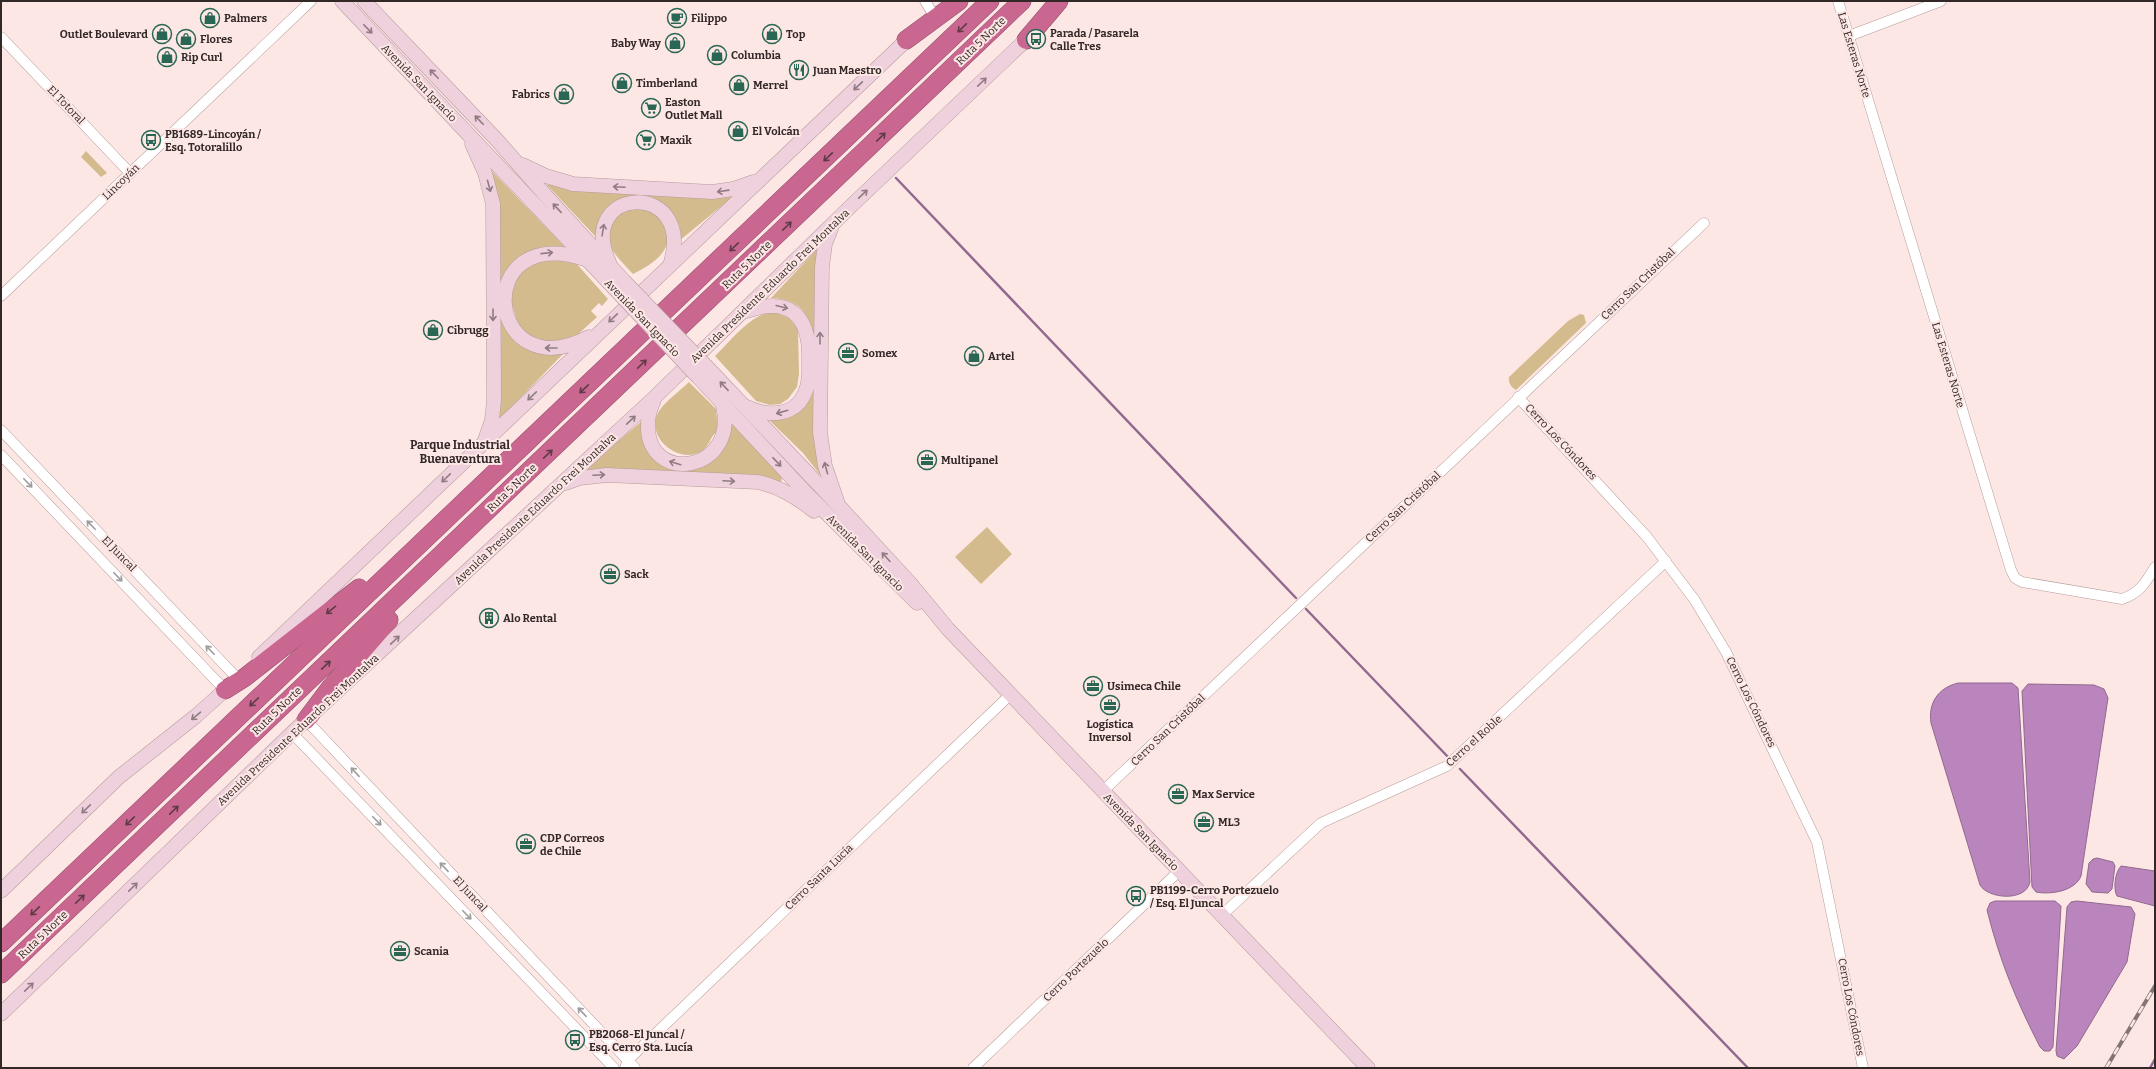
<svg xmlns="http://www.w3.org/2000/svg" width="2156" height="1069" font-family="Bitter,serif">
	<rect width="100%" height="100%" fill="#fde7e5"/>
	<g fill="#d4bb8d">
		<polygon points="86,151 107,173 101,177 81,157"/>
		<polygon points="488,167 565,247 552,246 531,251 518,259 499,300 502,318 512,336 525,347 544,353 564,353 494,425"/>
		<path d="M 549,183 L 735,195 L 679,241 C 681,219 666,201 644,197 L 600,221 L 595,236 L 547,185 Z"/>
		<path d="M 626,209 L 653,209 C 657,215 664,221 666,227 C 675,251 651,265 633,274 C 622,262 599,242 610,224 C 613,219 621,213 626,209 Z"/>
		<path d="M 821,245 L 822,477 L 803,453 L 769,420 C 782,419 802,413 809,400 C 815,388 814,374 814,361 C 814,329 811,299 771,298 Z"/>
		<polygon points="535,259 575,262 608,299 602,306 599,303 591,311 597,317 575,337 542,345 520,332 509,294 514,279"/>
		<path d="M 774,312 L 789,318 L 798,329 L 799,374 L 797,387 L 788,399 L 780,404 L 770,405 L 756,401 L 715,356 C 731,341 751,313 774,312 Z"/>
		<path d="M 1580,314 L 1584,315 L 1586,323 L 1516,390 C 1511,387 1508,383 1509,377 L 1568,321 Z"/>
		<path d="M 689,382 L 716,409 L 718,431 C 709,436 710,449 698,453 C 676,462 646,437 658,413 C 663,403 681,390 689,382 Z"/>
		<polygon points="643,420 644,435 686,470 700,467 711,461 730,422 782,477 781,483 586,473 584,470"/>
		<polygon points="987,527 1012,554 981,584 955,557"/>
	</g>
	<g fill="#ba85bc" stroke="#91698f">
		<path d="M 1958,683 L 2012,683 L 2018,688 L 2030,882 C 2026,902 1988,899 1980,885 L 1931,723 C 1928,703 1938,688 1958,683 Z"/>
		<path d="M 2028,684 L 2094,685 L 2104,689 L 2108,698 L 2081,876 C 2075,891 2051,895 2036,892 L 2032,887 L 2022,691 Z"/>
		<polygon points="2097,858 2113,862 2115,866 2112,889 2108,893 2092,892 2086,884 2089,863 2093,859"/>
		<path d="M 2121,866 L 2155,871 L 2155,906 L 2117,896 C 2113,889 2115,872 2121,866 Z"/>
		<path d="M 1995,901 L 2055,901 L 2061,906 L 2053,1047 L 2050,1051 L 2044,1051 L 2040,1047 C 2016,1000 2000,962 1987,910 L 1990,903 Z"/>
		<polygon points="2077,901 2131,907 2135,914 2127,962 2077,1046 2064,1059 2057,1056 2056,1051 2067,907 2071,902"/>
	</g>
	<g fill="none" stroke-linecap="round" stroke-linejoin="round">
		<g stroke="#91698f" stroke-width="2.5">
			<polyline points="896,178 1296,598"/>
			<polyline points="1306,609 1449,758"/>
			<polyline points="1460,769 1748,1068"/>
			<polyline points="2150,1068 2155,1059"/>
		</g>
		<defs>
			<g id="minor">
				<polyline points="925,1 933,14"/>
				<path d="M 1838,1 L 2011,570 L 2015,578 L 2022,582 L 2122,599 C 2140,593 2146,582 2155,567"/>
				<polyline points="1849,36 1941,1"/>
				<polyline points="1,37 130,173"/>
				<polyline points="1,296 311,1"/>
				<polyline points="1518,397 1647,537 1694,599 1726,652 1817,842 1863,1068"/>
				<polyline points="1,430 237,678"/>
				<polyline points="1,455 225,690"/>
				<polyline points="306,720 635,1068"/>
				<polyline points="292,733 614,1068"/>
				<polyline points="1103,791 1704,223"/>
				<polyline points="1221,916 1321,823 1447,766 1666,561"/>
				<polyline points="625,1068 628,1060 1010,695"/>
				<polyline points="973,1068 1179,871"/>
			</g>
			<g id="secondary">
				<polyline points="342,1 615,289"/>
				<polyline points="364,1 496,139 547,197 624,281"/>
				<polyline points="472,144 485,173 493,204 494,400 492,420 485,440"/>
				<polyline points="523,165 546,176 573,184 712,192 733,189 753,182"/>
				<polyline points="831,229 825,244 822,267 820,432 825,466 837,501"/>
				<path d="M 585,259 C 469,222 486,391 589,337"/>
				<path d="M 609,262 C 575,186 694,179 671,262"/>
				<polyline points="707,367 838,505 910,583 948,629 1368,1068"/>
				<polyline points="698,377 805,492 917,603"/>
				<path d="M 654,400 C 651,407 648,415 648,423 C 645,487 742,473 722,402"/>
				<path d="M 747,407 C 768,417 797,417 806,390 C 810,381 809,370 809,360 C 810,316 790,296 747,311"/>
				<path d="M 566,483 L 580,478 L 607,475 L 758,482 C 780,487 796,497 814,511"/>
				<polyline points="259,657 913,34"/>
				<polyline points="1,891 119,777 196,716 233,683"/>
				<polyline points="1,1014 292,733 654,398 850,207 1033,33"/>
			</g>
			<g id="motorway">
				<polyline points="906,40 959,1"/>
				<polyline points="1026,40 1059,1"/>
				<polyline points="225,690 244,678 359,588"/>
				<polyline points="306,720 330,688 389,620"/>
				<polyline points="1,943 990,1"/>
				<polyline points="1,974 1022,1"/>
			</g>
		</defs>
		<use href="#minor" stroke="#b49b99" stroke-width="11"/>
		<use href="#secondary" stroke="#b49b99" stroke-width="15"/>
		<use href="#motorway" stroke="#94516c" stroke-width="19"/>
		<use href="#minor" stroke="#fff" stroke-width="10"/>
		<use href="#secondary" stroke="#efd1de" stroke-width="14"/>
		<use href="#motorway" stroke="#c96791" stroke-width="18"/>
		<defs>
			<polyline id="rail" points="2106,1068 2155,986"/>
		</defs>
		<use href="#rail" stroke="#847574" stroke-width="4"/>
		<use href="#rail" stroke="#fde7e5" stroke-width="2.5" stroke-dasharray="8" stroke-linecap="butt"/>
		<defs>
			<g id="secondary-bridge">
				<polyline points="624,281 707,367"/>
				<polyline points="615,289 698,377"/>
			</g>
		</defs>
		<use href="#secondary-bridge" stroke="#b49b99" stroke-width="15" stroke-linecap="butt"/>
		<use href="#secondary-bridge" stroke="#efd1de" stroke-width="14"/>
	</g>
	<defs><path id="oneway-shaft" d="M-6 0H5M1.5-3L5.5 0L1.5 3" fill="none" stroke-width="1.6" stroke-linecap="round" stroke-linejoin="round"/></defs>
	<g stroke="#5f3b47">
		<use href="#oneway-shaft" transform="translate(962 28) rotate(136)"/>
		<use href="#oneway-shaft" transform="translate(881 137) rotate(-44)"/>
		<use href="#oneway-shaft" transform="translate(828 157) rotate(136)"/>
		<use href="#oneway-shaft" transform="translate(787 226) rotate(-44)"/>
		<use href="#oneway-shaft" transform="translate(734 247) rotate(136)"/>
		<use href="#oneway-shaft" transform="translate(642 364) rotate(-44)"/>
		<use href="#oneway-shaft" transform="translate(584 389) rotate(137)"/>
		<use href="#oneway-shaft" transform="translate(548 454) rotate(-44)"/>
		<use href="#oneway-shaft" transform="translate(331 610) rotate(141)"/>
		<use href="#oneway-shaft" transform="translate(326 665) rotate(-43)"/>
		<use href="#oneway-shaft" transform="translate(254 702) rotate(136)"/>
		<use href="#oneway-shaft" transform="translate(174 810) rotate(-44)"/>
		<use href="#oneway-shaft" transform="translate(130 821) rotate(136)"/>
		<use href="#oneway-shaft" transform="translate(80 899) rotate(-44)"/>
		<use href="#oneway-shaft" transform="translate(35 911) rotate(136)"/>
	</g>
	<g stroke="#907c82">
		<use href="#oneway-shaft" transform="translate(368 29) rotate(46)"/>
		<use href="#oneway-shaft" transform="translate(434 74) rotate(-134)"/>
		<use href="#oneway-shaft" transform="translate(982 82) rotate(-44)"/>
		<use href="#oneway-shaft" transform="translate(858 86) rotate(137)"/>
		<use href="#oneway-shaft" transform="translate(479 120) rotate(-134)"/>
		<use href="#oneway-shaft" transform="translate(489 186) rotate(75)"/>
		<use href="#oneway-shaft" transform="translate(619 187) rotate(-177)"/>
		<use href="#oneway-shaft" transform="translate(723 191) rotate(172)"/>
		<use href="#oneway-shaft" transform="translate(863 194) rotate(-43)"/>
		<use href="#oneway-shaft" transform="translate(557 208) rotate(-133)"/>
		<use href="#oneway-shaft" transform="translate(603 230) rotate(-81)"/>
		<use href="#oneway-shaft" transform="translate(547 253) rotate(-6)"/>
		<use href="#oneway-shaft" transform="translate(782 307) rotate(14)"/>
		<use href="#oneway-shaft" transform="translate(493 315) rotate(90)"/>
		<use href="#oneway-shaft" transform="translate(613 318) rotate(136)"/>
		<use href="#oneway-shaft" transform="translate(820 338) rotate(-90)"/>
		<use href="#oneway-shaft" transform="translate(551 348) rotate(180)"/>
		<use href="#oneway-shaft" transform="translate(724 386) rotate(-133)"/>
		<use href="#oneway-shaft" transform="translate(532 396) rotate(136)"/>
		<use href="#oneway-shaft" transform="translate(782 412) rotate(164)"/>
		<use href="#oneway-shaft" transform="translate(631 420) rotate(-43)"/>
		<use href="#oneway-shaft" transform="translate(777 462) rotate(47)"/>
		<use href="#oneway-shaft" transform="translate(675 463) rotate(-163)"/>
		<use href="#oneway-shaft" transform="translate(826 468) rotate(-105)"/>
		<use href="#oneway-shaft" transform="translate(599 475) rotate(-3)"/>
		<use href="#oneway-shaft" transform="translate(446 478) rotate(136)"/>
		<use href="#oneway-shaft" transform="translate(729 481) rotate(3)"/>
		<use href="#oneway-shaft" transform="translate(886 557) rotate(-132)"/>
		<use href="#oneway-shaft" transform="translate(395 640) rotate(-43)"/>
		<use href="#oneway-shaft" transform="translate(196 716) rotate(140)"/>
		<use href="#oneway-shaft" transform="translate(86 809) rotate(136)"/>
		<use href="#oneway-shaft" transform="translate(133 887) rotate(-44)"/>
		<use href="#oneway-shaft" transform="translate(29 987) rotate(-44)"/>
	</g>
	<g stroke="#a39e9e">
		<use href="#oneway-shaft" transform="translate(28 483) rotate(46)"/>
		<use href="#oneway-shaft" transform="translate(91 525) rotate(-134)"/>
		<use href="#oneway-shaft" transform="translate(118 577) rotate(46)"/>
		<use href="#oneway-shaft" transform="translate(210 650) rotate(-134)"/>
		<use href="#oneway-shaft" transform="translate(355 772) rotate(-133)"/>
		<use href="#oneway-shaft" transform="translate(377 821) rotate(46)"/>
		<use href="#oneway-shaft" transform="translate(444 867) rotate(-133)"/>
		<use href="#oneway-shaft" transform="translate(467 915) rotate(46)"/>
		<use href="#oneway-shaft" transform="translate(582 1012) rotate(-133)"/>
	</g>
	<defs>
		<symbol id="shop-ring" viewBox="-11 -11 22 22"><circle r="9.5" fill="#fde7e5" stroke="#296754" stroke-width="1.5"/><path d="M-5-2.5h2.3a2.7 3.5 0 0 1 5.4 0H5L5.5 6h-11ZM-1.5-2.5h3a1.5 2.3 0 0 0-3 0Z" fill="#296754"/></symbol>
		<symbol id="cafe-ring" viewBox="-11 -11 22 22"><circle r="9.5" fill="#fde7e5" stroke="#296754" stroke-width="1.5"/><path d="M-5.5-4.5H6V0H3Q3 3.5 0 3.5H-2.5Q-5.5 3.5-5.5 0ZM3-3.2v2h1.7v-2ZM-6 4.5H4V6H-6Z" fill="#296754"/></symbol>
		<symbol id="bus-ring" viewBox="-11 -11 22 22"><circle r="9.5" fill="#fde7e5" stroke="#296754" stroke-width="1.5"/><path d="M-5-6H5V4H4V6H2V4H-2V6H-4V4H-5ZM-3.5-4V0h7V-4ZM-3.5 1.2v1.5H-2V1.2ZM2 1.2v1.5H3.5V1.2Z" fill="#296754"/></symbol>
		<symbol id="restaurant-ring" viewBox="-11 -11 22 22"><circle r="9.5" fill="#fde7e5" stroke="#296754" stroke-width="1.5"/><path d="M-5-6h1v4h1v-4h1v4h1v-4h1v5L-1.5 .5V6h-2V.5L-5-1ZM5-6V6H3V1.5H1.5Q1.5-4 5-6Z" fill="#296754"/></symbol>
		<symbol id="supermarket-ring" viewBox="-11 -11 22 22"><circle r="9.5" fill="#fde7e5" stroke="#296754" stroke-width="1.5"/><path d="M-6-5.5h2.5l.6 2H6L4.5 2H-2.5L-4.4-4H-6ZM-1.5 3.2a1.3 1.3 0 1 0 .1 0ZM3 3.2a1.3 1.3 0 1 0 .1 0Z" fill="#296754"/></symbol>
		<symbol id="office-ring" viewBox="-11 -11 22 22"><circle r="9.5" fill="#fde7e5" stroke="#296754" stroke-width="1.5"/><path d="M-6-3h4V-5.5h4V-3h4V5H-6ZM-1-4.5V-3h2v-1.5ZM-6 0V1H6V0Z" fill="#296754"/></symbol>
		<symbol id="building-ring" viewBox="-11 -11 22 22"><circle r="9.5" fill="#fde7e5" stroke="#296754" stroke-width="1.5"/><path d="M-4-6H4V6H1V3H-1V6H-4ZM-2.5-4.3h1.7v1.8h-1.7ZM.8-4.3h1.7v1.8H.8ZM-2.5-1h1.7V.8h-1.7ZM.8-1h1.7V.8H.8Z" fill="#296754"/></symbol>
	</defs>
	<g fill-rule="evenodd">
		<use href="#shop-ring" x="199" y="7" width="22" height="22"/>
		<use href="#cafe-ring" x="666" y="7" width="22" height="22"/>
		<use href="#shop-ring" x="151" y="23" width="22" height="22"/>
		<use href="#shop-ring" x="761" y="23" width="22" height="22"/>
		<use href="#shop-ring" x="175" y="28" width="22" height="22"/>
		<use href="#bus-ring" x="1025" y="28" width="22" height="22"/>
		<use href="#shop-ring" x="664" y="32" width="22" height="22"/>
		<use href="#shop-ring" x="706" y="44" width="22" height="22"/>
		<use href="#shop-ring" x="156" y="46" width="22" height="22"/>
		<use href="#restaurant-ring" x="788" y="59" width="22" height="22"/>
		<use href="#shop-ring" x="611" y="72" width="22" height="22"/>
		<use href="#shop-ring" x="728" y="74" width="22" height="22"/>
		<use href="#shop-ring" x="553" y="83" width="22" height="22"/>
		<use href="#supermarket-ring" x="640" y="97" width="22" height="22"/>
		<use href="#shop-ring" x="727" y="120" width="22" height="22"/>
		<use href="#bus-ring" x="140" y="129" width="22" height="22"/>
		<use href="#supermarket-ring" x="635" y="129" width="22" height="22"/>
		<use href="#shop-ring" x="422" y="319" width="22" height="22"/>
		<use href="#office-ring" x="837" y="342" width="22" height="22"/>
		<use href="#shop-ring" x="963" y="345" width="22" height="22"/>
		<use href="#office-ring" x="916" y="449" width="22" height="22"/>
		<use href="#office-ring" x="599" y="563" width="22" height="22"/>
		<use href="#building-ring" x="478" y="607" width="22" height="22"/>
		<use href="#office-ring" x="1082" y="675" width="22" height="22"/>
		<use href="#office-ring" x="1099" y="694" width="22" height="22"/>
		<use href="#office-ring" x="1167" y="783" width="22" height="22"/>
		<use href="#office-ring" x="1193" y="811" width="22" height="22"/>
		<use href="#office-ring" x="515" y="833" width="22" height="22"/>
		<use href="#bus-ring" x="1125" y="885" width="22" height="22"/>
		<use href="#office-ring" x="389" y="940" width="22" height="22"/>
		<use href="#bus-ring" x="564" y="1029" width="22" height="22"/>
	</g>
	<g text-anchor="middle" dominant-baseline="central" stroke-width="4" stroke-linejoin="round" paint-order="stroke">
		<g font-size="11" font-weight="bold" fill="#322827" stroke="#fde7e5" text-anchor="start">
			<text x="224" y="18">Palmers</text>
			<text x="691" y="18">Filippo</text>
			<text x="1050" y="33">Parada / Pasarela<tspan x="1050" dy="13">Calle Tres</tspan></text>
			<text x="148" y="34" text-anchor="end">Outlet Boulevard</text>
			<text x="786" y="34">Top</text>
			<text x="200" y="39">Flores</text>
			<text x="661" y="43" text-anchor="end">Baby Way</text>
			<text x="731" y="55">Columbia</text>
			<text x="181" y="57">Rip Curl</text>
			<text x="813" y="70">Juan Maestro</text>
			<text x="636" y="83">Timberland</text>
			<text x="753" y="85">Merrel</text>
			<text x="550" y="94" text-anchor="end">Fabrics</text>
			<text x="665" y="102">Easton<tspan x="665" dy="13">Outlet Mall</tspan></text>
			<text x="752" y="131">El Volcán</text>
			<text x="165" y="134">PB1689-Lincoyán /<tspan x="165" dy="13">Esq. Totoralillo</tspan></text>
			<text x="660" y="140">Maxik</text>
			<text x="447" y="330">Cibrugg</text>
			<text x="862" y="353">Somex</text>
			<text x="988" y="356">Artel</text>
			<text x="941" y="460">Multipanel</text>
			<text x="624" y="574">Sack</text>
			<text x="503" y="618">Alo Rental</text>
			<text x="1107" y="686">Usimeca Chile</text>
			<text x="1110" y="724" text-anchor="middle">Logística<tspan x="1110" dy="13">Inversol</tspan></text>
			<text x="1192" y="794">Max Service</text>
			<text x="1218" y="822">ML3</text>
			<text x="540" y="838">CDP Correos<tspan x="540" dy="13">de Chile</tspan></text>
			<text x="1150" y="890">PB1199-Cerro Portezuelo<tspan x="1150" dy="13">/ Esq. El Juncal</tspan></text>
			<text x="414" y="951">Scania</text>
			<text x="589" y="1034">PB2068-El Juncal /<tspan x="589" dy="13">Esq. Cerro Sta. Lucía</tspan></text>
		</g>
		<g font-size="11" fill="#322827" stroke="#fde7e5">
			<text transform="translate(981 41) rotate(-44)">Ruta 5 Norte</text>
			<text transform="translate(1854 55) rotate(73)">Las Esteras Norte</text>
			<text transform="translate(419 83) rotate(46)">Avenida San Ignacio</text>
			<text transform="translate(66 105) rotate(46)">El Totoral</text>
			<text transform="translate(121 182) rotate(-44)">Lincoyán</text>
			<text transform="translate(747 265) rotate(-44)">Ruta 5 Norte</text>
			<text transform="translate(1638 284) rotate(-44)">Cerro San Cristóbal</text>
			<text transform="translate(770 286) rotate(-44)">Avenida Presidente Eduardo Frei Montalva</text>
			<text transform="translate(642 318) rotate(46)">Avenida San Ignacio</text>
			<text transform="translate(1948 365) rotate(73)">Las Esteras Norte</text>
			<text transform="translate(1561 442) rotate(47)">Cerro Los Cóndores</text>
			<text transform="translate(512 488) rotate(-44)">Ruta 5 Norte</text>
			<text transform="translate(1403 507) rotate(-43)">Cerro San Cristóbal</text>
			<text transform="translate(535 509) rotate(-43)">Avenida Presidente Eduardo Frei Montalva</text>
			<text transform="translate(865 553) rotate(45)">Avenida San Ignacio</text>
			<text transform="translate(119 554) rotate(46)">El Juncal</text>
			<text transform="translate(1751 702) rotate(64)">Cerro Los Cóndores</text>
			<text transform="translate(277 711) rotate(-44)">Ruta 5 Norte</text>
			<text transform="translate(298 730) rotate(-43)">Avenida Presidente Eduardo Frei Montalva</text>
			<text transform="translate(1168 730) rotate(-44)">Cerro San Cristóbal</text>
			<text transform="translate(1474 741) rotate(-42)">Cerro el Roble</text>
			<text transform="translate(1141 832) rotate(46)">Avenida San Ignacio</text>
			<text transform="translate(819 877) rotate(-44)">Cerro Santa Lucía</text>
			<text transform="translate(470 894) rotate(47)">El Juncal</text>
			<text transform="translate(43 935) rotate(-44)">Ruta 5 Norte</text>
			<text transform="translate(1076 970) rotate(-44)">Cerro Portezuelo</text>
			<text transform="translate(1851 1007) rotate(79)">Cerro Los Cóndores</text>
		</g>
		<g font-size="12" font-weight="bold" fill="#322827" stroke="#fde7e5">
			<text x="460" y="445">Parque Industrial<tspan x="460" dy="14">Buenaventura</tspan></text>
		</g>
	</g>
	<rect width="2156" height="1069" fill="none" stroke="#322827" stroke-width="4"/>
</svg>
